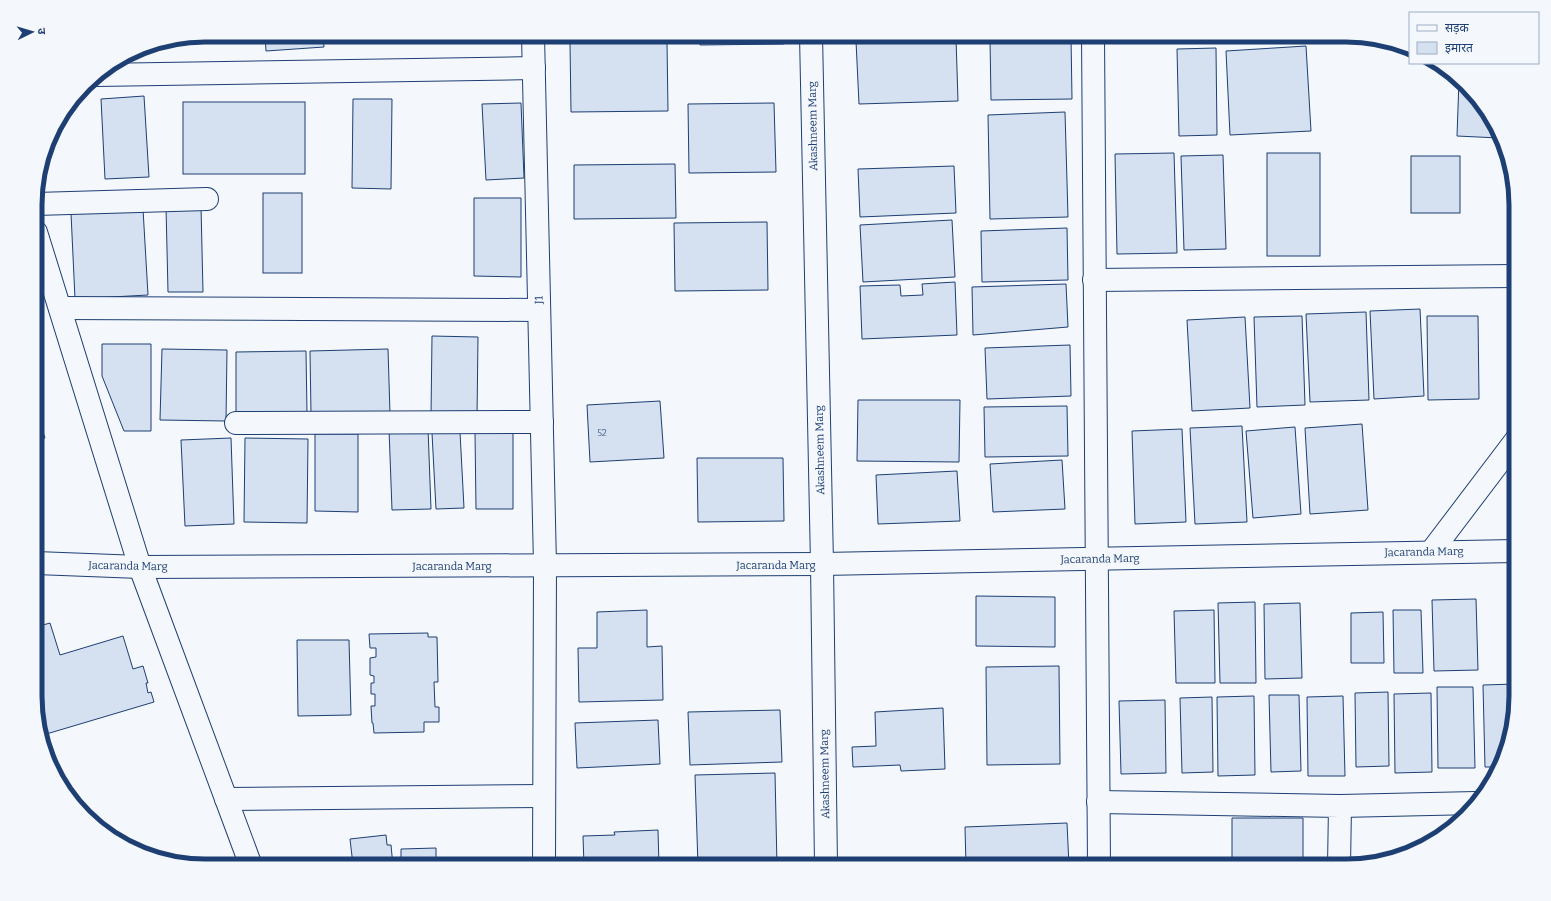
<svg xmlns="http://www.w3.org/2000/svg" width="1551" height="901" font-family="Bitter,'Noto Sans Devanagari',serif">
	<rect width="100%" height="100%" fill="#f4f7fb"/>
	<g fill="#d5e0f0" stroke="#1d3f73">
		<polygon points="205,35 233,35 233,42 155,45"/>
		<polygon points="265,35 323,35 324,47 266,51"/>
		<polygon points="353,35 395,35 395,40 354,42"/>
		<polygon points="700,35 784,35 784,44 700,45"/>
		<polygon points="1071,37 1072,99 991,100 990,39"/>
		<polygon points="956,38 958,101 859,104 856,41"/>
		<polygon points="667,42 668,111 571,112 570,43"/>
		<polygon points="1306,46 1311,131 1230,135 1226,51"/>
		<polygon points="1216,48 1217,135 1179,136 1177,49"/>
		<polygon points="1459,80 1466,85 1493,120 1499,138 1457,136"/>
		<polygon points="144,96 149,177 105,179 101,99"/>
		<polygon points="353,99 392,99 391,189 352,188"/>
		<rect x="183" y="102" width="122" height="72"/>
		<polygon points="521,103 524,178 486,180 482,104"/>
		<polygon points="774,103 776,172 689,173 688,104"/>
		<polygon points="1065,112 1068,217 990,219 988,115"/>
		<polygon points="1174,153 1177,253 1117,254 1115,154"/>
		<rect x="1267" y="153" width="53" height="103"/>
		<polygon points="1223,155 1226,249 1184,250 1181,156"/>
		<rect x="1411" y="156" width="49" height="57"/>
		<polygon points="675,164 676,218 574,219 574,165"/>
		<polygon points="954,166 956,213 860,217 858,169"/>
		<rect x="263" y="193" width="39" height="80"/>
		<polygon points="474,198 521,198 521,277 474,276"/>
		<polygon points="201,206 203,292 168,292 166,207"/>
		<polygon points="143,209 148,295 75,299 71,213"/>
		<polygon points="952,220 955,277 863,282 860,225"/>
		<polygon points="767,222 768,290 675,291 674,223"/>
		<polygon points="1067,228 1068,280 982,282 981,231"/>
		<polygon points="955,282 957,335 862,339 860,286 900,285 901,296 923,295 922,284"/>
		<polygon points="1066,284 1068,327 973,335 972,287"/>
		<polygon points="1420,309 1424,396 1374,399 1370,311"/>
		<polygon points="1366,312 1369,400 1310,402 1306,314"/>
		<polygon points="1302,316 1305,405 1257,407 1254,317"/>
		<polygon points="1427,316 1478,316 1479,399 1428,400"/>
		<polygon points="1245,317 1250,408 1192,411 1187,320"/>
		<polygon points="432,336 478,337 477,417 431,416"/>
		<polygon points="102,344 151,344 151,431 124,431 102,376"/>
		<polygon points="1070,345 1071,396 987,399 985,348"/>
		<polygon points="162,349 227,350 226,421 160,420"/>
		<polygon points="388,349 390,414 311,415 310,351"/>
		<polygon points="306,351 307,413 236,414 236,352"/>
		<polygon points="858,400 960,400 959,462 857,461"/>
		<polygon points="660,401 664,458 590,462 587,405"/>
		<polygon points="1067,406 1068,456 985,457 984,407"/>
		<polygon points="36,410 45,438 36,440"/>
		<polygon points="1362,424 1368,510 1310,514 1305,428"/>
		<polygon points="1242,426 1247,522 1195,524 1190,428"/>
		<polygon points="1295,427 1301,514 1253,518 1246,431"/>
		<polygon points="428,428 431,509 392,510 389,429"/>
		<polygon points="1182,429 1186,522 1135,524 1132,431"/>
		<polygon points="460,432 464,508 436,509 432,433"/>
		<polygon points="475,432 513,432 513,509 476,509"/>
		<polygon points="315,434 358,434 358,512 315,511"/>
		<polygon points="231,438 234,524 185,526 181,440"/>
		<polygon points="245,438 308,439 307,523 244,522"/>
		<polygon points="697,458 783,458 784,521 698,522"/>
		<polygon points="1062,460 1065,509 993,512 990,464"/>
		<polygon points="957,471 960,521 878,524 876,475"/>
		<polygon points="976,596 1055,597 1055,647 976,646"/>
		<polygon points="1476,599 1478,670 1434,671 1432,600"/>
		<polygon points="1255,602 1256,683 1220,683 1218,603"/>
		<polygon points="1300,603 1302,678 1265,679 1264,604"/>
		<polygon points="647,610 647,647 662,646 663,700 579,702 578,648 597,648 597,612"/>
		<polygon points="1214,610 1215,683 1176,683 1174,611"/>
		<polygon points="1393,610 1421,610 1423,673 1394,673"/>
		<polygon points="1383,612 1384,663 1351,663 1351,613"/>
		<polygon points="50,623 60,655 123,636 133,669 143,666 148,683 146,683 148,693 151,692 154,702 43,735 36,718 36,627"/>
		<polygon points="428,633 428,637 437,637 438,682 434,682 435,707 439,707 439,722 424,722 424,732 374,733 373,723 372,723 371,706 375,706 375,694 371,694 371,683 374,683 374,676 370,675 370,658 376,657 376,648 370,648 369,634"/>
		<polygon points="297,640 349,640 351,715 298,716"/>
		<polygon points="1059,666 1060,764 987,765 986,667"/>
		<polygon points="1516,684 1516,707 1497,767 1485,767 1483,685"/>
		<polygon points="1437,687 1473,687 1475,768 1438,768"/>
		<polygon points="1388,692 1389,766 1356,767 1355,693"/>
		<polygon points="1431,693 1432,772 1395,773 1394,694"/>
		<polygon points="1269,695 1299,695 1301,771 1271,772"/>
		<polygon points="1254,696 1255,775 1218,776 1217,697"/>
		<polygon points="1343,696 1345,776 1308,776 1307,697"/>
		<polygon points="1212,697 1213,772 1182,773 1180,698"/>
		<polygon points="1165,700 1166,773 1121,774 1119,701"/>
		<polygon points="943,708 945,769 901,771 900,765 853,767 852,747 876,746 875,712"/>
		<polygon points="780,710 782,762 690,765 688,712"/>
		<polygon points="658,720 660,764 577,768 575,723"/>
		<polygon points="775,773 777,866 698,866 695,775"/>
		<polygon points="1232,818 1303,818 1303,860 1232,861"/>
		<polygon points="1067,823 1069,866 966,866 965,827"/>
		<polygon points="658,830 659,866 584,866 583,836 615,835 614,832"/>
		<polygon points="386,835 387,845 391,845 393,866 341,866 353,865 350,839"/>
		<polygon points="436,848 436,866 401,866 401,849"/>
		<polygon points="516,858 516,866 468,866 468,861"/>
	</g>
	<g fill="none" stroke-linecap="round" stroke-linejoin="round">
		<defs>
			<g id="minor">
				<polyline points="533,35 545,565 544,866"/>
				<polyline points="811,35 822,564 826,866"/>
				<polyline points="1093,35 1099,866"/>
				<polyline points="97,75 534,68"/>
				<polyline points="36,204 207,199"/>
				<polyline points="36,232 140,567 251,866"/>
				<polyline points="1094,280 1516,276"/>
				<polyline points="60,308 539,310"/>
				<polyline points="236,423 542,422"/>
				<polyline points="1431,552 1516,440"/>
				<polyline points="36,563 140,567 822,564 1516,551"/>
				<polyline points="226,799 544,796"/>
				<polyline points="1098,802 1340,806 1339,866"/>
				<polyline points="1340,806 1476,803"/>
			</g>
		</defs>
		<use href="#minor" stroke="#1d3f73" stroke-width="24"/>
		<use href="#minor" stroke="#f4f7fb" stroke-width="22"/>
	</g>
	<g text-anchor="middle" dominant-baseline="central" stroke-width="3" stroke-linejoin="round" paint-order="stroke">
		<g font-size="9" fill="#4b6792">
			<text x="602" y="433">52</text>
		</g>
		<g font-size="11" fill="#1d3f73" stroke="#f4f7fb">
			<text transform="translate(813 126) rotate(-91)">Akashneem Marg</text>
			<text transform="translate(539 300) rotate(-91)">J1</text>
			<text transform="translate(820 450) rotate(-91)">Akashneem Marg</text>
			<text transform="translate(1424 552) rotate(-1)">Jacaranda Marg</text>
			<text transform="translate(1100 559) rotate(-1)">Jacaranda Marg</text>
			<text x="776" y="565">Jacaranda Marg</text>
			<text transform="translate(128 566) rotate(1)">Jacaranda Marg</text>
			<text x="452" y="566">Jacaranda Marg</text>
			<text transform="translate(825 774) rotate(-91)">Akashneem Marg</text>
		</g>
	</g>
	<path d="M0 0H1551V901H0ZM205 42H1346A163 163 0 0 1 1509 205V696A163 163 0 0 1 1346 859H205A163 163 0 0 1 42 696V205A163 163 0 0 1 205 42Z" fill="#f4f7fb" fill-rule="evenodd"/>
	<path fill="none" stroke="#1d3f73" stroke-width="5" d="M205 42H1346A163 163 0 0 1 1509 205V696A163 163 0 0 1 1346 859H205A163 163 0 0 1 42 696V205A163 163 0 0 1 205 42Z"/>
	<rect x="1409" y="12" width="130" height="52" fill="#f4f7fb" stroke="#9eadc5"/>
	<rect x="1417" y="25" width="20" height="6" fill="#f4f7fb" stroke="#9eadc5"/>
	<text x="1445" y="32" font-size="12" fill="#1d3f73">सड़क</text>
	<rect x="1417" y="42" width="20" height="12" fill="#d5e0f0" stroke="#9eadc5"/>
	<text x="1445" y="52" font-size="12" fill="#1d3f73">इमारत</text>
	<g transform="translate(32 32) rotate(85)" stroke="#f4f7fb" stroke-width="3" paint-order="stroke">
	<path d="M0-3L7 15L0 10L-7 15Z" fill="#1d3f73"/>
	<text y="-6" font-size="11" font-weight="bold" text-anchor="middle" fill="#1d3f73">उ</text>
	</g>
</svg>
